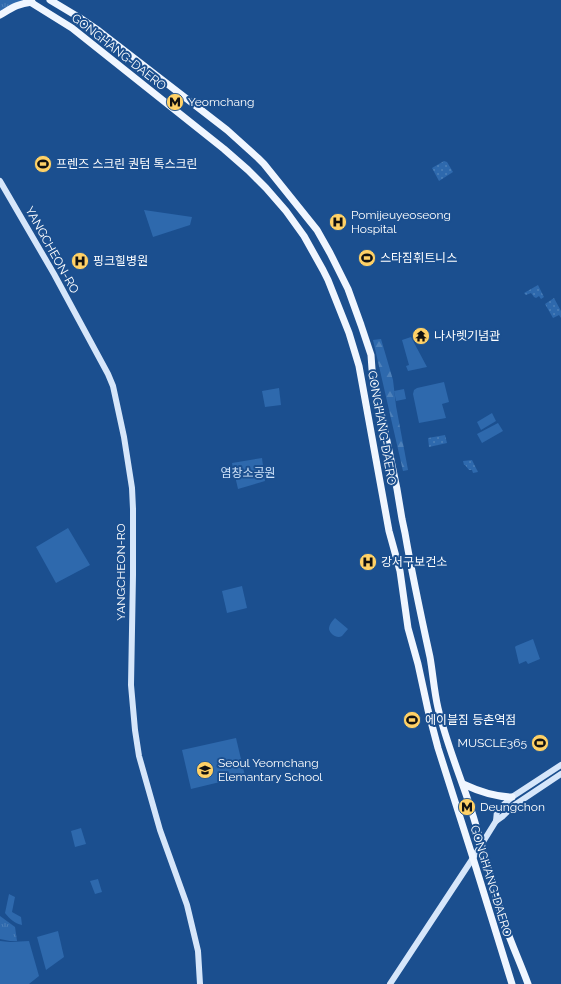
<svg xmlns="http://www.w3.org/2000/svg" width="561" height="984" font-family="Raleway,'Noto Sans KR',sans-serif">
	<defs>
		<pattern id="grass-tufts" width="24" height="20" patternUnits="userSpaceOnUse"><rect width="24" height="20" fill="#2e69ad"/><path d="M3 7l-1-3M5 7V3M7 7l1-3M15 17l-1-3M17 17v-4M19 17l1-3" fill="none" stroke="#4d80b9"/></pattern>
		<pattern id="forest-firs" width="22" height="20" patternUnits="userSpaceOnUse"><rect width="22" height="20" fill="#2e69ad"/><path d="M5 1l3.5 6h-7zM16 11l3.5 6h-7z" fill="#4d80b9"/></pattern>
		<pattern id="garden-dots" width="8" height="8" patternUnits="userSpaceOnUse"><rect width="8" height="8" fill="#2e69ad"/><path d="M2 2h.1M6 6h.1" fill="none" stroke="#4d80b9" stroke-width="1.8" stroke-linecap="round"/></pattern>
	</defs>
	<rect width="100%" height="100%" fill="#1b4f8f"/>
	<g fill="url(#grass-tufts)">
		<polygon points="0,0 29,0 0,15"/>
		<polygon points="0,916 15,927 17,941 10,941 0,939"/>
	</g>
	<polygon fill="url(#forest-firs)" points="381,339 393,380 396,406 408,470 403,471 373,340"/>
	<g fill="#2e69ad">
		<polygon points="144,210 192,217 190,225 153,237"/>
		<polygon points="411,337 427,367 408,371 406,366 409,365 402,340"/>
		<polygon points="444,382 449,402 442,404 446,418 419,423 413,394 414,390 417,388"/>
		<polygon points="279,388 281,405 265,407 262,391"/>
		<polygon points="404,389 406,399 396,401 394,391"/>
		<polygon points="492,413 496,421 481,430 477,422"/>
		<polygon points="498,423 503,431 482,443 477,434"/>
		<polygon points="262,458 265,481 238,489 232,463"/>
		<polygon points="68,528 90,565 56,583 36,547"/>
		<polygon points="242,586 247,608 227,613 222,591"/>
		<path d="M 335,618 L 348,629 C 346,631 344,634 342,636 C 337,639 330,634 329,629 C 329,625 332,621 335,618 Z"/>
		<polygon points="533,639 540,659 528,664 526,661 519,664 515,647 516,646"/>
		<polygon points="236,738 245,776 191,789 182,750"/>
		<polygon points="81,828 86,844 75,847 71,831"/>
		<polygon points="98,879 102,892 95,894 90,881"/>
		<path d="M 9,894 L 15,897 L 12,912 L 21,917 L 22,925 C 14,923 10,919 5,913 Z"/>
		<polygon points="58,931 64,957 46,970 37,937"/>
		<polygon points="0,941 10,942 29,941 39,976 29,984 0,984"/>
	</g>
	<g fill="url(#garden-dots)">
		<polygon points="444,161 447,162 453,172 439,181 432,168"/>
		<polygon points="538,285 544,297 541,299 539,296 536,298 534,297 531,293 526,295 524,293"/>
		<polygon points="554,298 561,311 561,318 559,315 553,318 545,304"/>
		<polygon points="445,435 447,443 429,447 428,438"/>
		<polygon points="472,460 478,472 473,473 472,470 469,470 465,465 464,465 463,461"/>
	</g>
	<g fill="none" stroke-linecap="round" stroke-linejoin="round">
		<g stroke="#d6e6fa" stroke-width="6">
			<polyline points="0,181 54,274 108,374 113,386 124,437 132,488 133,509 133,575 131,685 135,730 139,756 160,830 187,905 198,951 200,984"/>
			<polyline points="496,821 497,811 512,797 561,765"/>
			<polyline points="390,984 473,858 496,821 503,816 513,806 561,774"/>
		</g>
		<g stroke="#f0f6ff" stroke-width="7">
			<polyline points="27,0 72,28 224,149 248,170 266,188 286,211 304,236 323,270 328,280 349,333 359,366 389,531 400,571 408,628 418,664 428,710 438,748 473,858 512,984"/>
			<path d="M 50,0 L 80,18 L 99,31 L 227,130 L 258,158 L 264,164 L 317,230 L 330,253 L 348,289 L 361,325 L 371,355 L 372,369 L 397,489 L 402,519 L 405,533 C 412,574 421,616 430,657 C 433,674 434,691 438,708 C 446,742 459,773 470,806 C 482,843 491,882 503,919 C 510,941 520,962 528,984"/>
			<path d="M 0,15 C 12,8 17,4 32,2"/>
			<path d="M 463,784 C 478,791 495,797 512,797"/>
		</g>
	</g>
	<defs>
		<symbol id="metro-disc" viewBox="-11 -11 22 22"><circle r="9.5" fill="#ffd166" stroke="#1b4f8f"/><path d="M-5.5 5V-5H-3L0 0L3-5H5.5V5H3V-.5L0 4L-3-.5V5Z" fill="#111"/></symbol>
		<symbol id="stadium-disc" viewBox="-11 -11 22 22"><circle r="9.5" fill="#ffd166" stroke="#1b4f8f"/><path d="M0-5a6.5 5 0 1 0 0 10a6.5 5 0 1 0 0-10ZM-3.5-1.8h7v3.6h-7Z" fill="#111"/></symbol>
		<symbol id="hospital-disc" viewBox="-11 -11 22 22"><circle r="9.5" fill="#ffd166" stroke="#1b4f8f"/><path d="M-5-5h3v3.5h4V-5h3V5h-3V1.5h-4V5h-3Z" fill="#111"/></symbol>
		<symbol id="temple-disc" viewBox="-11 -11 22 22"><circle r="9.5" fill="#ffd166" stroke="#1b4f8f"/><path d="M0-6L5-2H3V0L6.5 2.5H4V6H1.5V3h-3V6H-4V2.5H-6.5L-3 0V-2H-5Z" fill="#111"/></symbol>
		<symbol id="school-disc" viewBox="-11 -11 22 22"><circle r="9.5" fill="#ffd166" stroke="#1b4f8f"/><path d="M0-5L7-2L0 1L-7-2ZM-4 1L0 2.5L4 1V4Q0 6-4 4Z" fill="#111"/></symbol>
	</defs>
	<g fill-rule="evenodd">
		<use href="#metro-disc" x="165" y="92" width="20" height="20"/>
		<use href="#stadium-disc" x="33" y="154" width="20" height="20"/>
		<use href="#hospital-disc" x="328" y="212" width="20" height="20"/>
		<use href="#stadium-disc" x="357" y="248" width="20" height="20"/>
		<use href="#hospital-disc" x="70" y="251" width="20" height="20"/>
		<use href="#temple-disc" x="411" y="326" width="20" height="20"/>
		<use href="#hospital-disc" x="358" y="552" width="20" height="20"/>
		<use href="#stadium-disc" x="402" y="710" width="20" height="20"/>
		<use href="#stadium-disc" x="530" y="733" width="20" height="20"/>
		<use href="#school-disc" x="195" y="760" width="20" height="20"/>
		<use href="#metro-disc" x="457" y="797" width="20" height="20"/>
	</g>
	<g text-anchor="middle" dominant-baseline="central" stroke-width="4" stroke-linejoin="round" paint-order="stroke">
		<g font-size="12" fill="#fff" stroke="#1b4f8f">
			<text transform="translate(119 52) rotate(38)">GONGHANG-DAERO</text>
			<text transform="translate(52 250) rotate(61)">YANGCHEON-RO</text>
			<text transform="translate(382 428) rotate(80)">GONGHANG-DAERO</text>
			<text transform="translate(121 572) rotate(-90)">YANGCHEON-RO</text>
			<text transform="translate(491 881) rotate(73)">GONGHANG-DAERO</text>
		</g>
		<g font-size="12" fill="#fff" stroke="#1b4f8f" text-anchor="start">
			<text x="188" y="102">Yeomchang</text>
			<text x="56" y="164">프렌즈 스크린 퀀텀 톡스크린</text>
			<text x="351" y="215">Pomijeuyeoseong<tspan x="351" dy="14">Hospital</tspan></text>
			<text x="380" y="258">스타짐휘트니스</text>
			<text x="93" y="261">핑크힐병원</text>
			<text x="434" y="336">나사렛기념관</text>
			<text x="381" y="562">강서구보건소</text>
			<text x="425" y="720">에이블짐 등촌역점</text>
			<text x="527" y="743" text-anchor="end">MUSCLE365</text>
			<text x="218" y="763">Seoul Yeomchang<tspan x="218" dy="14">Elemantary School</tspan></text>
			<text x="480" y="807">Deungchon</text>
		</g>
		<g font-size="12" fill="#cfe3fa" stroke="#1b4f8f">
			<text x="248" y="473">염창소공원</text>
		</g>
	</g>
</svg>
